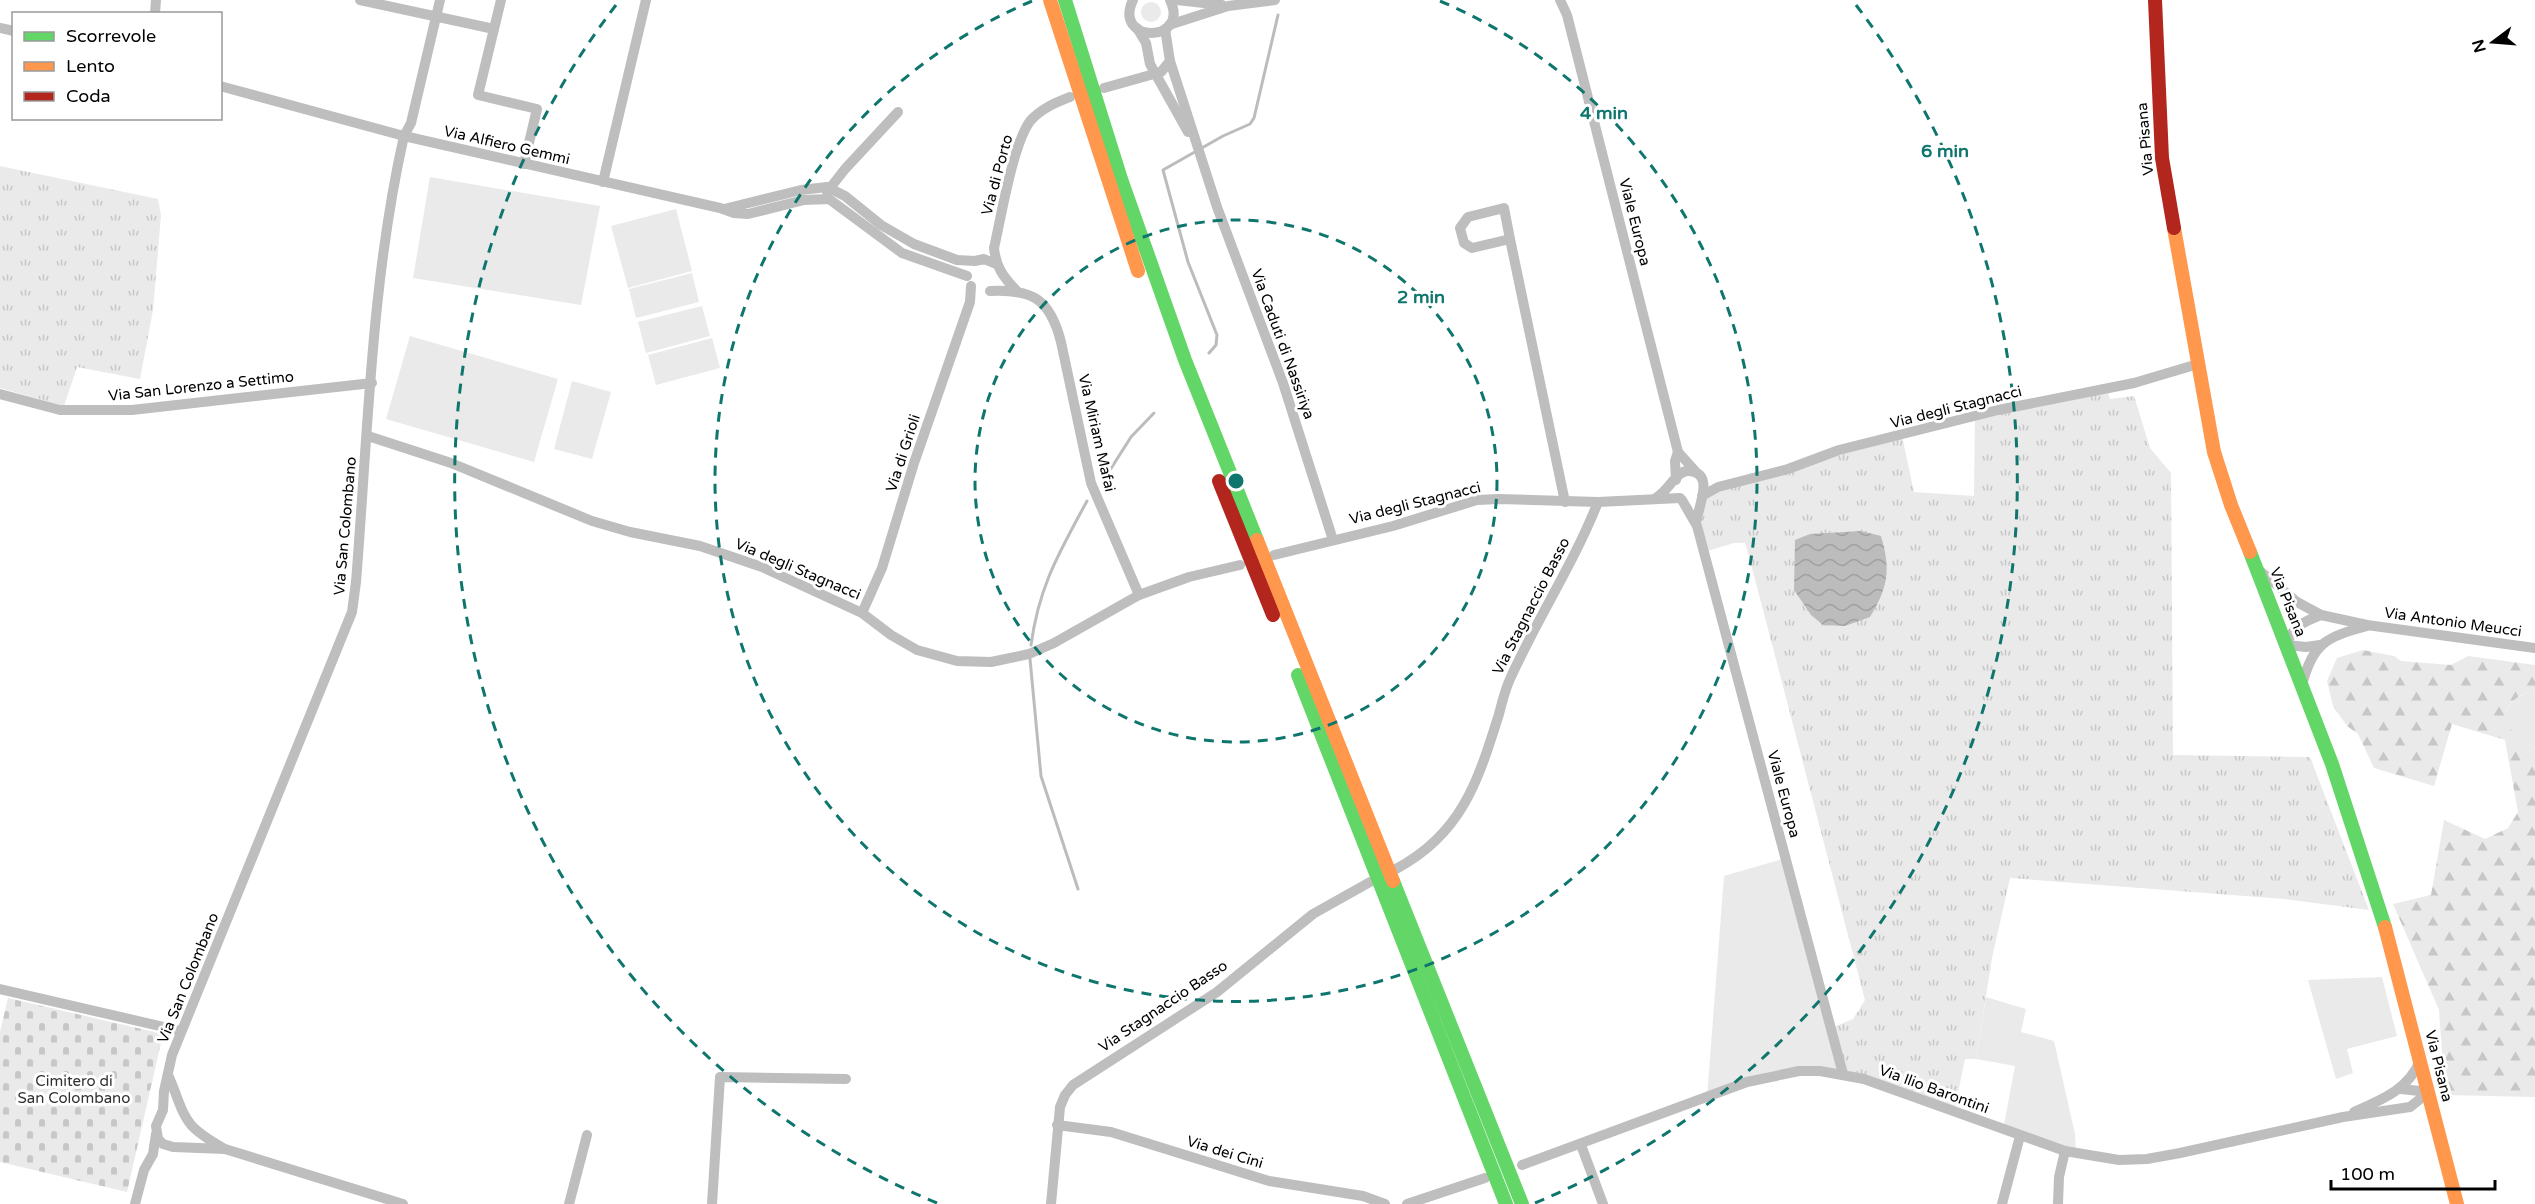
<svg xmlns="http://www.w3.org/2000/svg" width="2535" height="1204" font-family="'Varela Round',sans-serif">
	<defs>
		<pattern id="forest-firs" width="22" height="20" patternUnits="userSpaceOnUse" patternTransform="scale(1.5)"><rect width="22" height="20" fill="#eaeaea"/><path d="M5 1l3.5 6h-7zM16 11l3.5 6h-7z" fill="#c7c7c7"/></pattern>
		<pattern id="cemetery-stones" width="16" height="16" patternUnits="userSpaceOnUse" patternTransform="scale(1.5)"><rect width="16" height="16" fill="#eaeaea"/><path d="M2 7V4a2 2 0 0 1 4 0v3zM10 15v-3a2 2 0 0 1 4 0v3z" fill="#c7c7c7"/></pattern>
		<pattern id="park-tufts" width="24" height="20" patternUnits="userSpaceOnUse" patternTransform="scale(1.5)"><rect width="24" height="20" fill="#eaeaea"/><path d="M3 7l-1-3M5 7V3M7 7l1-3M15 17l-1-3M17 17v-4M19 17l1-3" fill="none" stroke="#c7c7c7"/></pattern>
		<pattern id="water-waves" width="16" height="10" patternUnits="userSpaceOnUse" patternTransform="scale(1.5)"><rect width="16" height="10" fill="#bcbcbc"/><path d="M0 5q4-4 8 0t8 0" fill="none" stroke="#a0a0a0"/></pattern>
	</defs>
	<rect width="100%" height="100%" fill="#fff"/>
	<g fill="#eaeaea">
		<circle cx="1151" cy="12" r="10"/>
		<polygon points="430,177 600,206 581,305 413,278"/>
		<polygon points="676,209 692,271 628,288 611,226"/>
		<polygon points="692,273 699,302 636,318 629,289"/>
		<polygon points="702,306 710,336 646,353 638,322"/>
		<polygon points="410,336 558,379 534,462 386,419"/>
		<polygon points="712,338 720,368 656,385 648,355"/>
		<polygon points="572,381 611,392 592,459 554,449"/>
		<path d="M 2535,689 L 2535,747 L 2526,753 C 2506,723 2492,706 2535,689 Z"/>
		<polygon points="1786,858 1843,1074 1799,1071 1707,1097 1724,876"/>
		<polygon points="2382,977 2397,1036 2347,1049 2353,1073 2336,1079 2308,980"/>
		<polygon points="1986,997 2026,1009 2021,1032 2054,1041 2075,1134 2076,1154 2003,1130 2015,1066 1976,1059"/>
	</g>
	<path fill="url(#forest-firs)" d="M 2363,650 L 2394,656 L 2401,661 L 2451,665 L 2468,656 L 2535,665 L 2535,689 C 2492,705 2506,723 2526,753 L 2535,747 L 2535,1097 L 2445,1095 L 2439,1010 L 2393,904 L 2431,895 L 2444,820 L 2485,839 L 2508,828 L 2518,812 L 2505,740 L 2452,724 L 2434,786 L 2374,768 L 2358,734 L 2347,726 L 2333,706 L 2327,681 L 2337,658 Z"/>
	<polygon fill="url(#cemetery-stones)" points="8,998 163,1034 127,1192 0,1162 0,1032"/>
	<g fill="url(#park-tufts)">
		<polygon points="0,166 158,199 161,215 153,310 140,379 77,367 64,406 0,388"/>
		<polygon points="2107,389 2110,399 2134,396 2150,448 2171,473 2173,755 2310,757 2369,910 2284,899 2010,878 1992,958 1976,1059 1965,1059 1954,1112 1843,1074 1831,1028 1853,1019 1865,1000 1746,545 1745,543 1734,543 1704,552 1698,510 1701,497 1902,436 1914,492 1974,496 1975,416"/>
	</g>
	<path fill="url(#water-waves)" d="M 1861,531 L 1881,536 C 1891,570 1888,587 1870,617 L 1845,626 L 1823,625 L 1811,615 L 1794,590 L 1795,540 L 1810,534 Z"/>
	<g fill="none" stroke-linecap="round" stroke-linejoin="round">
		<g stroke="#bcbcbc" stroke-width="3">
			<polyline points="1209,353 1216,345 1217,335 1188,262 1163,170 1223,136 1250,124 1254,118 1278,15"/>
			<polyline points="1103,481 1131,437 1154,413"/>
			<path d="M 1031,645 C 1039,586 1059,553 1087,501"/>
			<polyline points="1030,659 1041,776 1078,889"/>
		</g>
		<g stroke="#bebebe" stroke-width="10">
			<polyline points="360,0 494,29"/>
			<polyline points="501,0 478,95 537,109 524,164"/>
			<path d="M 1133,0 C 1112,44 1191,44 1170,0"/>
			<polyline points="1177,0 1222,5"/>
			<polyline points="1560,0 1567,15 1678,452 1696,472"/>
			<polyline points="155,14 156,0"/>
			<polyline points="1169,25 1228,6 1275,0"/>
			<polyline points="0,28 14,31"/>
			<polyline points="1137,28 1146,43 1150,64 1188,132"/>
			<polyline points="1165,29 1170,61 1217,207 1283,383 1333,540"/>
			<polyline points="220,86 404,136 720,208 734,213 748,214 804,200 829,199 902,253 967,276"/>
			<polyline points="1104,88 1161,72 1170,61"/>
			<polyline points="603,182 646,0"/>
			<polyline points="827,192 845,169 898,112"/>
			<polyline points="724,209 801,190 827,187 845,196 881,225 914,244 957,260 975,261 984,259 996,264"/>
			<polyline points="1510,239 1472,248 1464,243 1460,228 1468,217 1504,208 1510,239 1565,502"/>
			<path d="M 1016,290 C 1003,277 996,267 994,248 C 1001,218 1013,142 1031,120 C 1042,108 1055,103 1070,97"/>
			<path d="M 990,291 C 1033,289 1050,299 1061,342 L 1091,483 L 1139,595"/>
			<polyline points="0,394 60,410 132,410 372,383"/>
			<polyline points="368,436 451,463 592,521 630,532 700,546 762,567 862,613 891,635 917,650 957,661 991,662 1029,654 1054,643 1139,595 1189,577 1240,565"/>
			<polyline points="1676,480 1675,461 1678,452"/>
			<polyline points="1702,496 1718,487 1788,469 1839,450 1998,410 2134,383 2198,364"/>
			<path d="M 1656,498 C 1667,491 1671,481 1680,474 C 1684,471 1689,470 1694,472 C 1713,477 1698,508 1696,523"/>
			<polyline points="1682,500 1697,526 1843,1074"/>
			<polyline points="1274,555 1393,526 1477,500 1499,499 1598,502 1680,498"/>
			<polyline points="2260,571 2297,602 2321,615 2367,625 2535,648"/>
			<polyline points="862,613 882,568 914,463 970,302 971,286"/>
			<path d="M 2320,645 L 2306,647 L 2287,645 C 2291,627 2305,621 2321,615"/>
			<path d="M 2302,685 C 2313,642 2327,637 2367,626"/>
			<path d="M 1396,869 C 1462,834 1478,781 1499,714 C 1502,702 1505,690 1510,679 C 1537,619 1574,563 1598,502"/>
			<polyline points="0,989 181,1031"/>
			<path d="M 169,1077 C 187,1120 181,1124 225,1149 L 403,1204"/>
			<path d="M 2354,1112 C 2381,1100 2408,1090 2420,1061"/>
			<polyline points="1057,1125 1111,1132 1269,1181 1363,1196 1385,1204"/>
			<polyline points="1581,1145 1603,1204"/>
			<path d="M 225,1149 L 173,1147 L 163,1144 L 158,1139 L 156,1126 L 163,1110 L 164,1091 L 172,1055 L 352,612 L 356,582 C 368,433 371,282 404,136 L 411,123 L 440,0"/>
			<polyline points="1522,1165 1747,1082 1799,1071 1820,1071 1864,1079 2065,1151 2119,1160 2147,1159 2180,1153 2343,1117 2410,1107 2429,1092 2401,1089"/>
			<polyline points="135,1204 144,1170 153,1154 156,1134"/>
			<polyline points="569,1204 587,1135"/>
			<polyline points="712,1204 720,1077 846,1079"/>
			<polyline points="1051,1204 1060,1107 1065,1095 1073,1085 1217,992 1313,914 1370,882"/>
			<polyline points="1407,1204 1485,1178"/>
			<polyline points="2002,1204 2020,1136"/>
			<polyline points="2058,1204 2059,1177 2065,1151"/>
		</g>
		<g stroke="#63d668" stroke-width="14">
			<polyline points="1065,0 1121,179 1185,360 1257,540"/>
			<polyline points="2250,552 2332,764 2385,927"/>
			<polyline points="1298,675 1506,1204"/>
			<polyline points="1393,881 1522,1204"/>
		</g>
		<g stroke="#ff974d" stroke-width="14">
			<polyline points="1050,0 1138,271"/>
			<polyline points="2174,228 2214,452 2231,505 2250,552"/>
			<polyline points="1257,540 1393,881"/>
			<polyline points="2385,927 2457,1204"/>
		</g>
		<g stroke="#b3261e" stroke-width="14">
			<polyline points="2155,0 2162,158 2174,228"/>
			<polyline points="1219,481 1273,615"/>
		</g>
	</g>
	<g fill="none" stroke="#0f766e" stroke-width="3" stroke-dasharray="10 8">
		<circle cx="1236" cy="481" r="261"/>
		<path d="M1440 1A521 521 0 1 1 1032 1"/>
		<path d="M937 1203A782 782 0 0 1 616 5M1856 5A782 782 0 0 1 1535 1203"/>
	</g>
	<g text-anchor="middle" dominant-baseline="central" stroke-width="6" stroke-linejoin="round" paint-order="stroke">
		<g font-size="15" fill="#000" stroke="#fff">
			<text transform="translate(2145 139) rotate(-95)">Via Pisana</text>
			<text transform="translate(507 145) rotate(13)">Via Alfiero Gemmi</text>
			<text transform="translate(997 175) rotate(-75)">Via di Porto</text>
			<text transform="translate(1635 222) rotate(76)">Viale Europa</text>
			<text transform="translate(1283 344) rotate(70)">Via Caduti di Nassiriya</text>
			<text transform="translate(201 386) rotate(-6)">Via San Lorenzo a Settimo</text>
			<text transform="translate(1956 407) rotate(-14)">Via degli Stagnacci</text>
			<text transform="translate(1097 433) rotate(77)">Via Miriam Mafai</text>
			<text transform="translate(903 453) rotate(-72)">Via di Grioli</text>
			<text transform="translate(1415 503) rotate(-14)">Via degli Stagnacci</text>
			<text transform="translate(345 526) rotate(-85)">Via San Colombano</text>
			<text transform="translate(798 569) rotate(23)">Via degli Stagnacci</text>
			<text transform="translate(2288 602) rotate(68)">Via Pisana</text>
			<text transform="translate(1531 606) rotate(-63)">Via Stagnaccio Basso</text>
			<text transform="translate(2453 622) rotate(8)">Via Antonio Meucci</text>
			<text transform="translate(1784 794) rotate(75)">Viale Europa</text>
			<text transform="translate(188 978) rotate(-68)">Via San Colombano</text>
			<text transform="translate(1163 1006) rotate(-34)">Via Stagnaccio Basso</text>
			<text transform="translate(2439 1066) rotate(76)">Via Pisana</text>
			<text transform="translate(1934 1089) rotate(20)">Via Ilio Barontini</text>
			<text transform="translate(1225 1152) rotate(17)">Via dei Cini</text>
		</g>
		<g font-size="15" fill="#303030" stroke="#fff">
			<text x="74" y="1081">Cimitero di<tspan x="74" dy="17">San Colombano</tspan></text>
		</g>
	</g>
	<circle cx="1236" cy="481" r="9" fill="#0f766e" stroke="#fff" stroke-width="3"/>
	<g font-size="18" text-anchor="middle" font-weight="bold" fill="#0f766e" stroke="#fff" stroke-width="6" stroke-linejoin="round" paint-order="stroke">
		<text x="1604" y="119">4 min</text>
		<text x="1945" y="157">6 min</text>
		<text x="1421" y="303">2 min</text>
	</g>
	<rect x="12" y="12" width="210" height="108" fill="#ffffff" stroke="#999999" stroke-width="1.5"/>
	<rect x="24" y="32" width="30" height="9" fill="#63d668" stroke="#999999" stroke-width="1.5"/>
	<text x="66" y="42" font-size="18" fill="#000000">Scorrevole</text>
	<rect x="24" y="62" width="30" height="9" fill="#ff974d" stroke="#999999" stroke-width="1.5"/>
	<text x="66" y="72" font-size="18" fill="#000000">Lento</text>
	<rect x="24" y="92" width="30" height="9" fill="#b3261e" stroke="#999999" stroke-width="1.5"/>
	<text x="66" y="102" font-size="18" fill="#000000">Coda</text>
	<g transform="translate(2493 42) rotate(254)" stroke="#ffffff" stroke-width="4.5" paint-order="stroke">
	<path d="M0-4.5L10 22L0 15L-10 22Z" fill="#000000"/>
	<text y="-9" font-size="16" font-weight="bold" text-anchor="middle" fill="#000000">N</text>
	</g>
	<path d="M2331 1180v9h164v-9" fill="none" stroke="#000000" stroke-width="3"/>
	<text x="2340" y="1180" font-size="18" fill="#000000" stroke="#ffffff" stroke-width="4.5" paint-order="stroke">100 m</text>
</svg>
